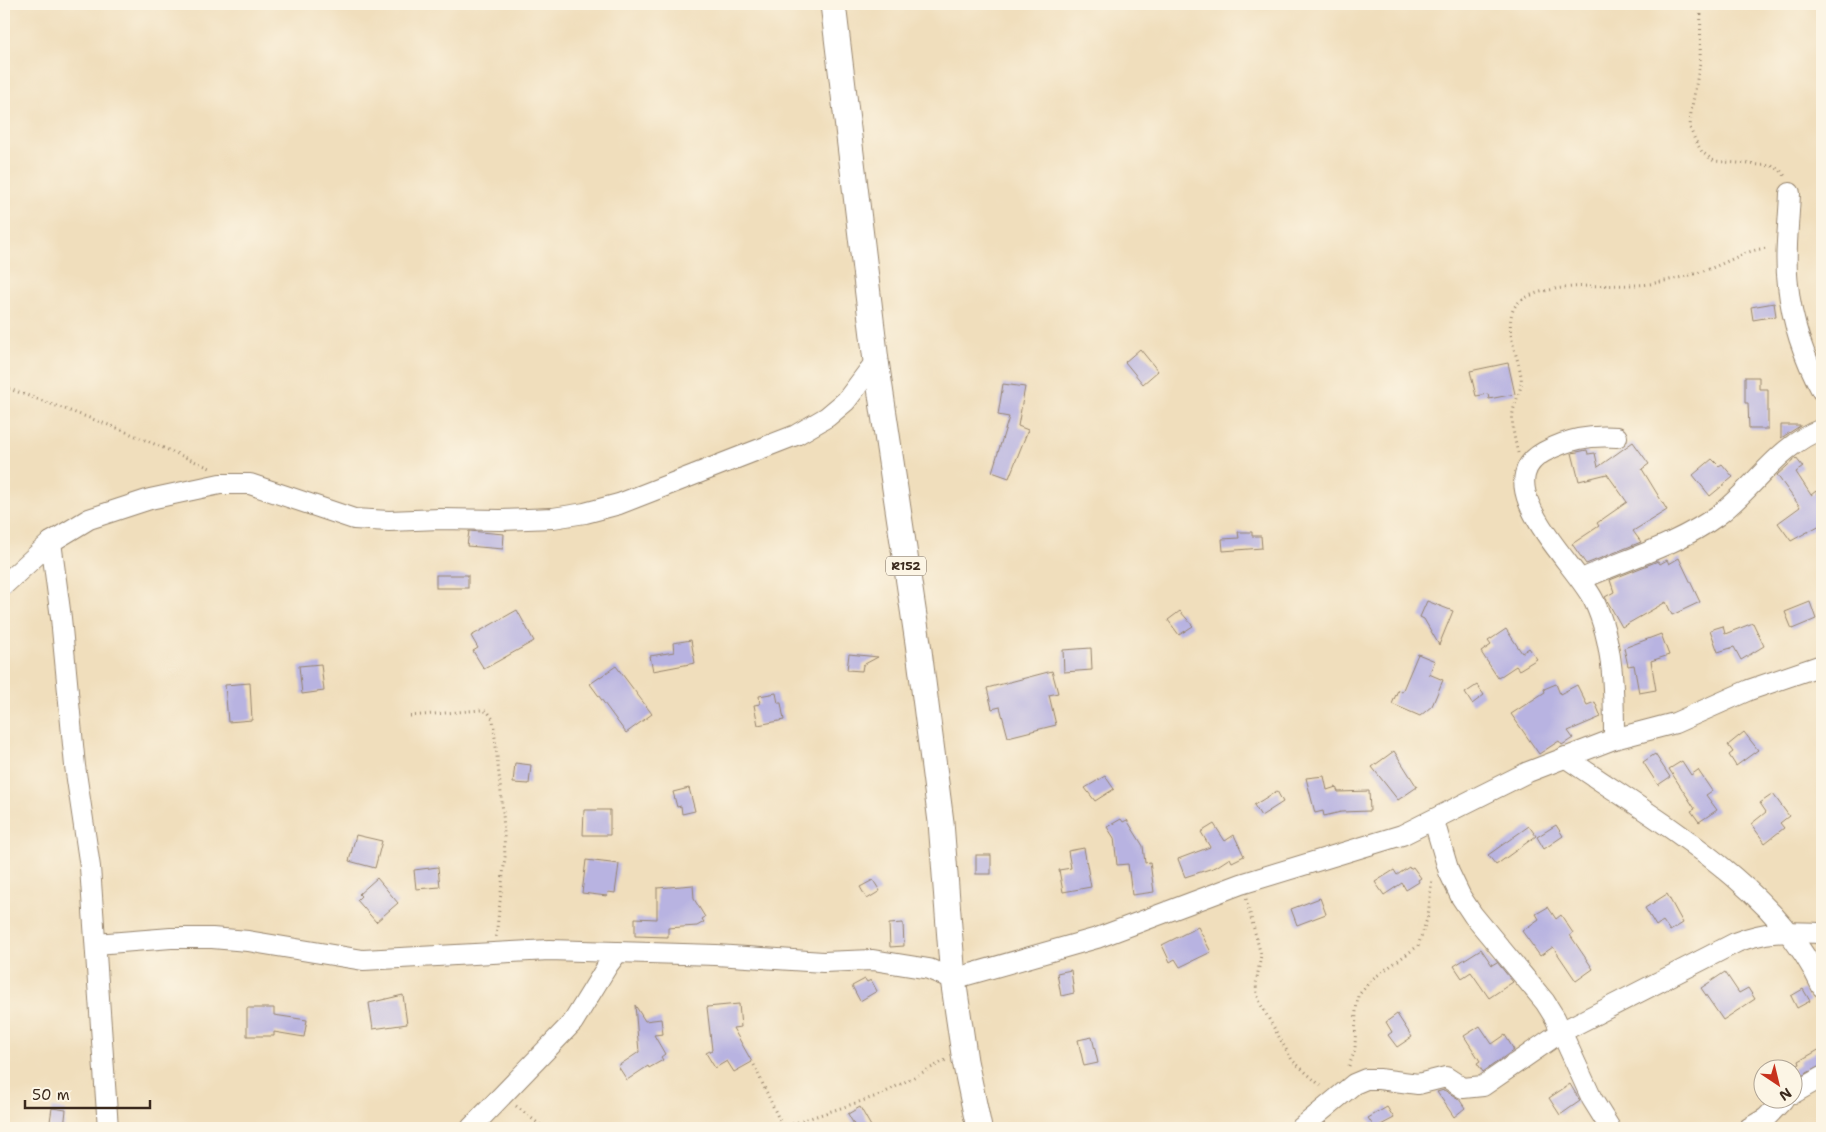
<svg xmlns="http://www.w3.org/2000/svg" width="1826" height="1132" font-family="'Shantell Sans',sans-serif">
	<rect width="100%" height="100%" fill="#fcf5e5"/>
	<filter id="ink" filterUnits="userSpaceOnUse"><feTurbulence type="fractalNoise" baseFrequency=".02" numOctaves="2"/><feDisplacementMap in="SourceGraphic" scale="10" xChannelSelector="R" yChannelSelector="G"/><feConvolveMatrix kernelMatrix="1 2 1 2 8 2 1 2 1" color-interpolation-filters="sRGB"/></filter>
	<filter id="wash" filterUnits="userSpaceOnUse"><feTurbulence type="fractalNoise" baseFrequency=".0096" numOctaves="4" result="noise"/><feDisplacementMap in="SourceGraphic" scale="20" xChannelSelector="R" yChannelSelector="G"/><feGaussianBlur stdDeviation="1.12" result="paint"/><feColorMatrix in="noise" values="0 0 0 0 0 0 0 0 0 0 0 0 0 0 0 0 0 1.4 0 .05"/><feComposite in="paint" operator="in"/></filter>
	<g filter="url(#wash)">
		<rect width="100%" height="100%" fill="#f0debc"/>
		<g id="blocks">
			<g fill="#b8b3e1">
				<polygon points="1774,303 1776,316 1753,320 1751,307"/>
				<polygon points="1140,349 1158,371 1143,384 1125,362"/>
				<polygon points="1508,363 1515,394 1489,399 1488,394 1476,396 1470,371"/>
				<polygon points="1745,377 1759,377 1759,389 1768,389 1768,429 1749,429 1748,403 1745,403"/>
				<polygon points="1003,384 1025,387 1018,426 1028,430 1009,478 992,472 1009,417 998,415"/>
				<polygon points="1781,425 1800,425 1800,426 1781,438"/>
				<polygon points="1633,442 1649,464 1642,469 1667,510 1633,531 1641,542 1586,564 1572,544 1599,526 1597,523 1627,502 1607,474 1579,481 1572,453 1587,450 1588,454 1595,453 1598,467"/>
				<polygon points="1796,458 1803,467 1796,472 1811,495 1816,491 1822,500 1822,524 1791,541 1778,523 1800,507 1777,475"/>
				<polygon points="1712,459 1719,466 1722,464 1733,477 1710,496 1693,475"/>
				<polygon points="469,531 504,534 503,549 467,546"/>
				<polygon points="1238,532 1252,532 1252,536 1261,536 1262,548 1223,551 1222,539 1239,538"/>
				<polygon points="1679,558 1700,602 1672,615 1666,602 1622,627 1605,597 1614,592 1610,580 1658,561 1660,564 1667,560 1669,564"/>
				<rect x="436" y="575" width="32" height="13"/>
				<polygon points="1427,601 1453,611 1439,645 1424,619 1420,617"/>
				<polygon points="1810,602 1816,619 1792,629 1785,612"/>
				<polygon points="517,610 534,641 484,669 473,651 478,648 471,636"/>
				<polygon points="1180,611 1193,626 1179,635 1168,620"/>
				<polygon points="1753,623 1764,646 1741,660 1734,647 1718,652 1710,630 1723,626 1725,634"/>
				<polygon points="1506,629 1522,653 1529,648 1537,659 1519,670 1516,666 1498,678 1481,652 1491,645 1488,641"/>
				<polygon points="1661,634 1669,655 1651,661 1656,690 1639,693 1634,665 1628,666 1624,648"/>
				<polygon points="691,640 695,663 653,671 650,656 674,652 673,643"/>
				<polygon points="1091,648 1092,670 1064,672 1063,650"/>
				<polygon points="849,654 878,657 863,665 862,671 847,670"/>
				<polygon points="1418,654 1435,661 1429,674 1443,680 1432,706 1420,716 1392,704 1398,690 1402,692"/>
				<polygon points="321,664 324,691 302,694 299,666"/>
				<polygon points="616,666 652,714 626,733 590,684"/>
				<polygon points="1052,671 1058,693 1049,695 1056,725 1008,737 1000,707 992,709 987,688"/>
				<polygon points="250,683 252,720 228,722 225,685"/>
				<polygon points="1556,684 1560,694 1577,685 1587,705 1595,702 1601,717 1568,731 1573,738 1562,745 1559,741 1539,754 1511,714 1545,692 1544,689"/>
				<polygon points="1477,685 1484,695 1472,704 1465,693"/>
				<polygon points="776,693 778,703 781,703 784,720 758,725 754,705 760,704 759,696"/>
				<polygon points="1744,732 1758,750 1736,766 1729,755 1733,752 1728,745"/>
				<polygon points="1394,751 1417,787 1398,800 1372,767"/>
				<polygon points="1655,754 1670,777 1658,785 1643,762"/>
				<polygon points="1682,761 1691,775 1698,770 1712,791 1706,795 1717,810 1699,822 1691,811 1695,809 1669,769"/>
				<polygon points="515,763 531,765 529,784 513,783"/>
				<polygon points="1105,776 1114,789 1095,801 1085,788"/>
				<polygon points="1324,776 1327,790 1336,787 1338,792 1369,791 1370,811 1341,812 1324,816 1323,811 1315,813 1306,778"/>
				<polygon points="689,788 695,811 682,814 681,806 677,807 673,792"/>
				<polygon points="1277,791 1283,802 1261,816 1254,805"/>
				<polygon points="1773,794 1789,816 1780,823 1784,828 1765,843 1751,824 1766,812 1760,803"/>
				<polygon points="584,810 610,810 610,835 583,835"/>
				<polygon points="1121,819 1123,822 1127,820 1143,846 1145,863 1150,862 1154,892 1132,895 1128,864 1117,865 1114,838 1107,827"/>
				<polygon points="1214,824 1225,841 1234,835 1244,856 1232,862 1230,858 1216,867 1185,877 1178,859 1210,847 1201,832"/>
				<polygon points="1556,825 1563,836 1544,849 1537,837"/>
				<polygon points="1529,826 1536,836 1496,865 1488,855"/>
				<polygon points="356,835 382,841 375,868 349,861"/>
				<polygon points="1084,848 1091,887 1063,892 1059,870 1071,868 1068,851"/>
				<rect x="976" y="855" width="15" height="19"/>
				<polygon points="586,860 619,864 615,893 608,892 607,896 582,893"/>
				<polygon points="438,867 440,887 416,889 414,870"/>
				<polygon points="1409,867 1410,869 1413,867 1421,878 1418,880 1419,882 1406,890 1402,883 1384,895 1375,882 1394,870 1397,875"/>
				<polygon points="377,878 398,903 376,922 357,900 361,896 359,894"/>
				<polygon points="873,880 880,891 867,899 860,887"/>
				<polygon points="693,885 694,899 705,917 702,919 704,922 697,926 668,928 668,937 635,936 635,918 657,919 657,888"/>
				<polygon points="1667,894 1683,923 1670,931 1663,921 1656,926 1645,908"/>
				<polygon points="1320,898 1326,914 1297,925 1291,909"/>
				<polygon points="1548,907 1556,919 1561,915 1573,933 1570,935 1593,969 1576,981 1553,947 1540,956 1522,931 1539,919 1536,914"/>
				<polygon points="903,923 904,946 890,947 889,924"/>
				<polygon points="1198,927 1211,952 1180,967 1175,959 1170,962 1162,945"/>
				<polygon points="1481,949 1492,965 1497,962 1513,982 1489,998 1471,972 1462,978 1454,966"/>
				<polygon points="1071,970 1074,993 1061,996 1057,973"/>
				<polygon points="1725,972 1739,993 1748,988 1755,999 1723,1020 1701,988"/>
				<polygon points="865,979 867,982 871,980 877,991 860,1001 852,986"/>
				<polygon points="1803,989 1810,1001 1797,1008 1791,996"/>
				<polygon points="403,995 407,1024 373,1029 369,1003"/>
				<polygon points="739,1004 741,1027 733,1028 752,1062 734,1072 727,1061 715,1068 706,1053 712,1050 707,1007"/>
				<polygon points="635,1005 645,1021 661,1019 663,1034 654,1035 665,1054 661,1057 663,1060 649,1068 648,1066 627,1080 618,1066 639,1052"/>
				<polygon points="247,1008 274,1008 274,1015 307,1020 304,1037 274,1032 274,1036 247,1036"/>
				<polygon points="1397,1014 1412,1037 1397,1047 1388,1035 1392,1032 1386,1022"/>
				<polygon points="1480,1026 1492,1044 1505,1035 1514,1050 1483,1072 1477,1063 1480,1061 1464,1036"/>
				<polygon points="1092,1037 1098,1063 1084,1066 1078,1040"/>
				<polygon points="1822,1048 1822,1065 1794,1080 1794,1067 1800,1064 1799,1061"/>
				<polygon points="1570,1084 1580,1101 1560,1115 1549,1098"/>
				<polygon points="1444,1090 1459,1099 1465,1108 1454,1117 1437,1092"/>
				<polygon points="860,1107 872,1128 856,1128 848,1114"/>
				<polygon points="1387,1107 1394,1118 1375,1128 1368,1118"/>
				<polygon points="52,1108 66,1110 64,1128 49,1128"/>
			</g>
		</g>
	</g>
	<g filter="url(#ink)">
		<use href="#blocks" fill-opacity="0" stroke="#96846d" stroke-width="1"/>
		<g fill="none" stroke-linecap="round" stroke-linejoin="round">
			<defs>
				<g id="minor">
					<path d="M 1790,193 C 1789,223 1784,255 1788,285 C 1792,323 1804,358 1822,391"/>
					<polyline points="51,542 61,618 75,766 90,867 108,1128"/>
					<path d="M 1582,579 C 1626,559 1677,545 1717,516 C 1754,489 1778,445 1822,429"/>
					<polyline points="4,585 51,542 89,519 150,499 220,484 250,484 354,519 389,521 440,519 500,520 553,518 585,513 619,504 796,435 827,417 846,401 876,361"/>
					<path d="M 1614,739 C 1614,693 1614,643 1594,601 C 1578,566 1484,484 1544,452 C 1568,439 1589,435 1617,437"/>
					<path d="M 1565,757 C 1654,819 1776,885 1822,987"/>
					<polyline points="1434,821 1449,872 1461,897 1473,915 1545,1002 1555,1018 1592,1099 1610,1128"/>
					<polyline points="96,944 171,938 212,938 248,941 363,960 549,950 716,955 823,962 873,960 929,969 953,979 1097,938 1241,884 1402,835 1528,772 1614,739 1675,723 1749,690 1822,665"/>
					<polyline points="1794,1093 1822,1077"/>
					<polyline points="471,1128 573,1022 608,965 618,952"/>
					<path d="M 1301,1128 L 1354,1084 L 1366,1079 L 1379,1079 L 1418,1084 L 1446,1077 L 1463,1088 L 1483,1086 L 1561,1032 L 1737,942 C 1768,930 1789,932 1822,933"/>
					<polyline points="1749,1128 1766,1118 1783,1100"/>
				</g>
				<polyline id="major" points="833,4 876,361 918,643 941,822 953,979 965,1061 979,1128"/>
			</defs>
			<use href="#minor" stroke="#96846d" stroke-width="22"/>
			<use href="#major" stroke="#96846d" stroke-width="27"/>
			<g stroke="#96846d" stroke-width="3" stroke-dasharray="1 4" stroke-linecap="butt">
				<polyline points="1701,4 1700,63 1691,112 1690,128 1695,140 1702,152 1714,161 1772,166 1780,170 1785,176"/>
				<polyline points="4,387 117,428 210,468"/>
				<path d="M 1518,453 C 1515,440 1511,426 1513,412 C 1515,400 1523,389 1521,376 C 1518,355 1506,335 1512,313 C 1521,278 1622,288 1650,284 C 1670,280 1690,276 1709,269 C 1729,262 1747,249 1769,248"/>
				<polyline points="410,716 481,710 488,712 493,719 503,812 505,857 496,937"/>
				<polyline points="1246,899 1261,955 1256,984 1257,994 1261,1005 1292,1060 1322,1087"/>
				<polyline points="754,1065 783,1128"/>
				<polyline points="1349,1066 1355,1050 1356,1010 1358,996 1371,980 1418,946 1428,916 1432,879"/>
				<polyline points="516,1106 544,1128"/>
				<polyline points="783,1127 880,1095 946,1060"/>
			</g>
			<use href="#minor" stroke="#fff" stroke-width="20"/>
			<use href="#major" stroke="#fff" stroke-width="25"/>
		</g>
	</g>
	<g text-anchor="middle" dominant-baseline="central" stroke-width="4.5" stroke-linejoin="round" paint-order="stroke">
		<rect fill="#fcf5e5" stroke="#75675a" stroke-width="1" x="886" y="556.5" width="40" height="19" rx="4"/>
		<g font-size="12" font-weight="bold" fill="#3b2a1e">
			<text x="906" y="566">R152</text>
		</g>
	</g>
	<rect width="1826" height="1132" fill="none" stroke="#fcf5e5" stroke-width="20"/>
	<g transform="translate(1778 1084) rotate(145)"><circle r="24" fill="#fcf5e5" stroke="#afa495"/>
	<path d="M0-4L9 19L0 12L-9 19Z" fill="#c8321e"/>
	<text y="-8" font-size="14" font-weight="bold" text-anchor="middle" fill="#3b2a1e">N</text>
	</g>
	<path d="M25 1100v8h125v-8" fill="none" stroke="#3b2a1e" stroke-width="2.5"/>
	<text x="32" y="1100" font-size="15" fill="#3b2a1e" stroke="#fcf5e5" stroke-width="4" paint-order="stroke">50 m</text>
</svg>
